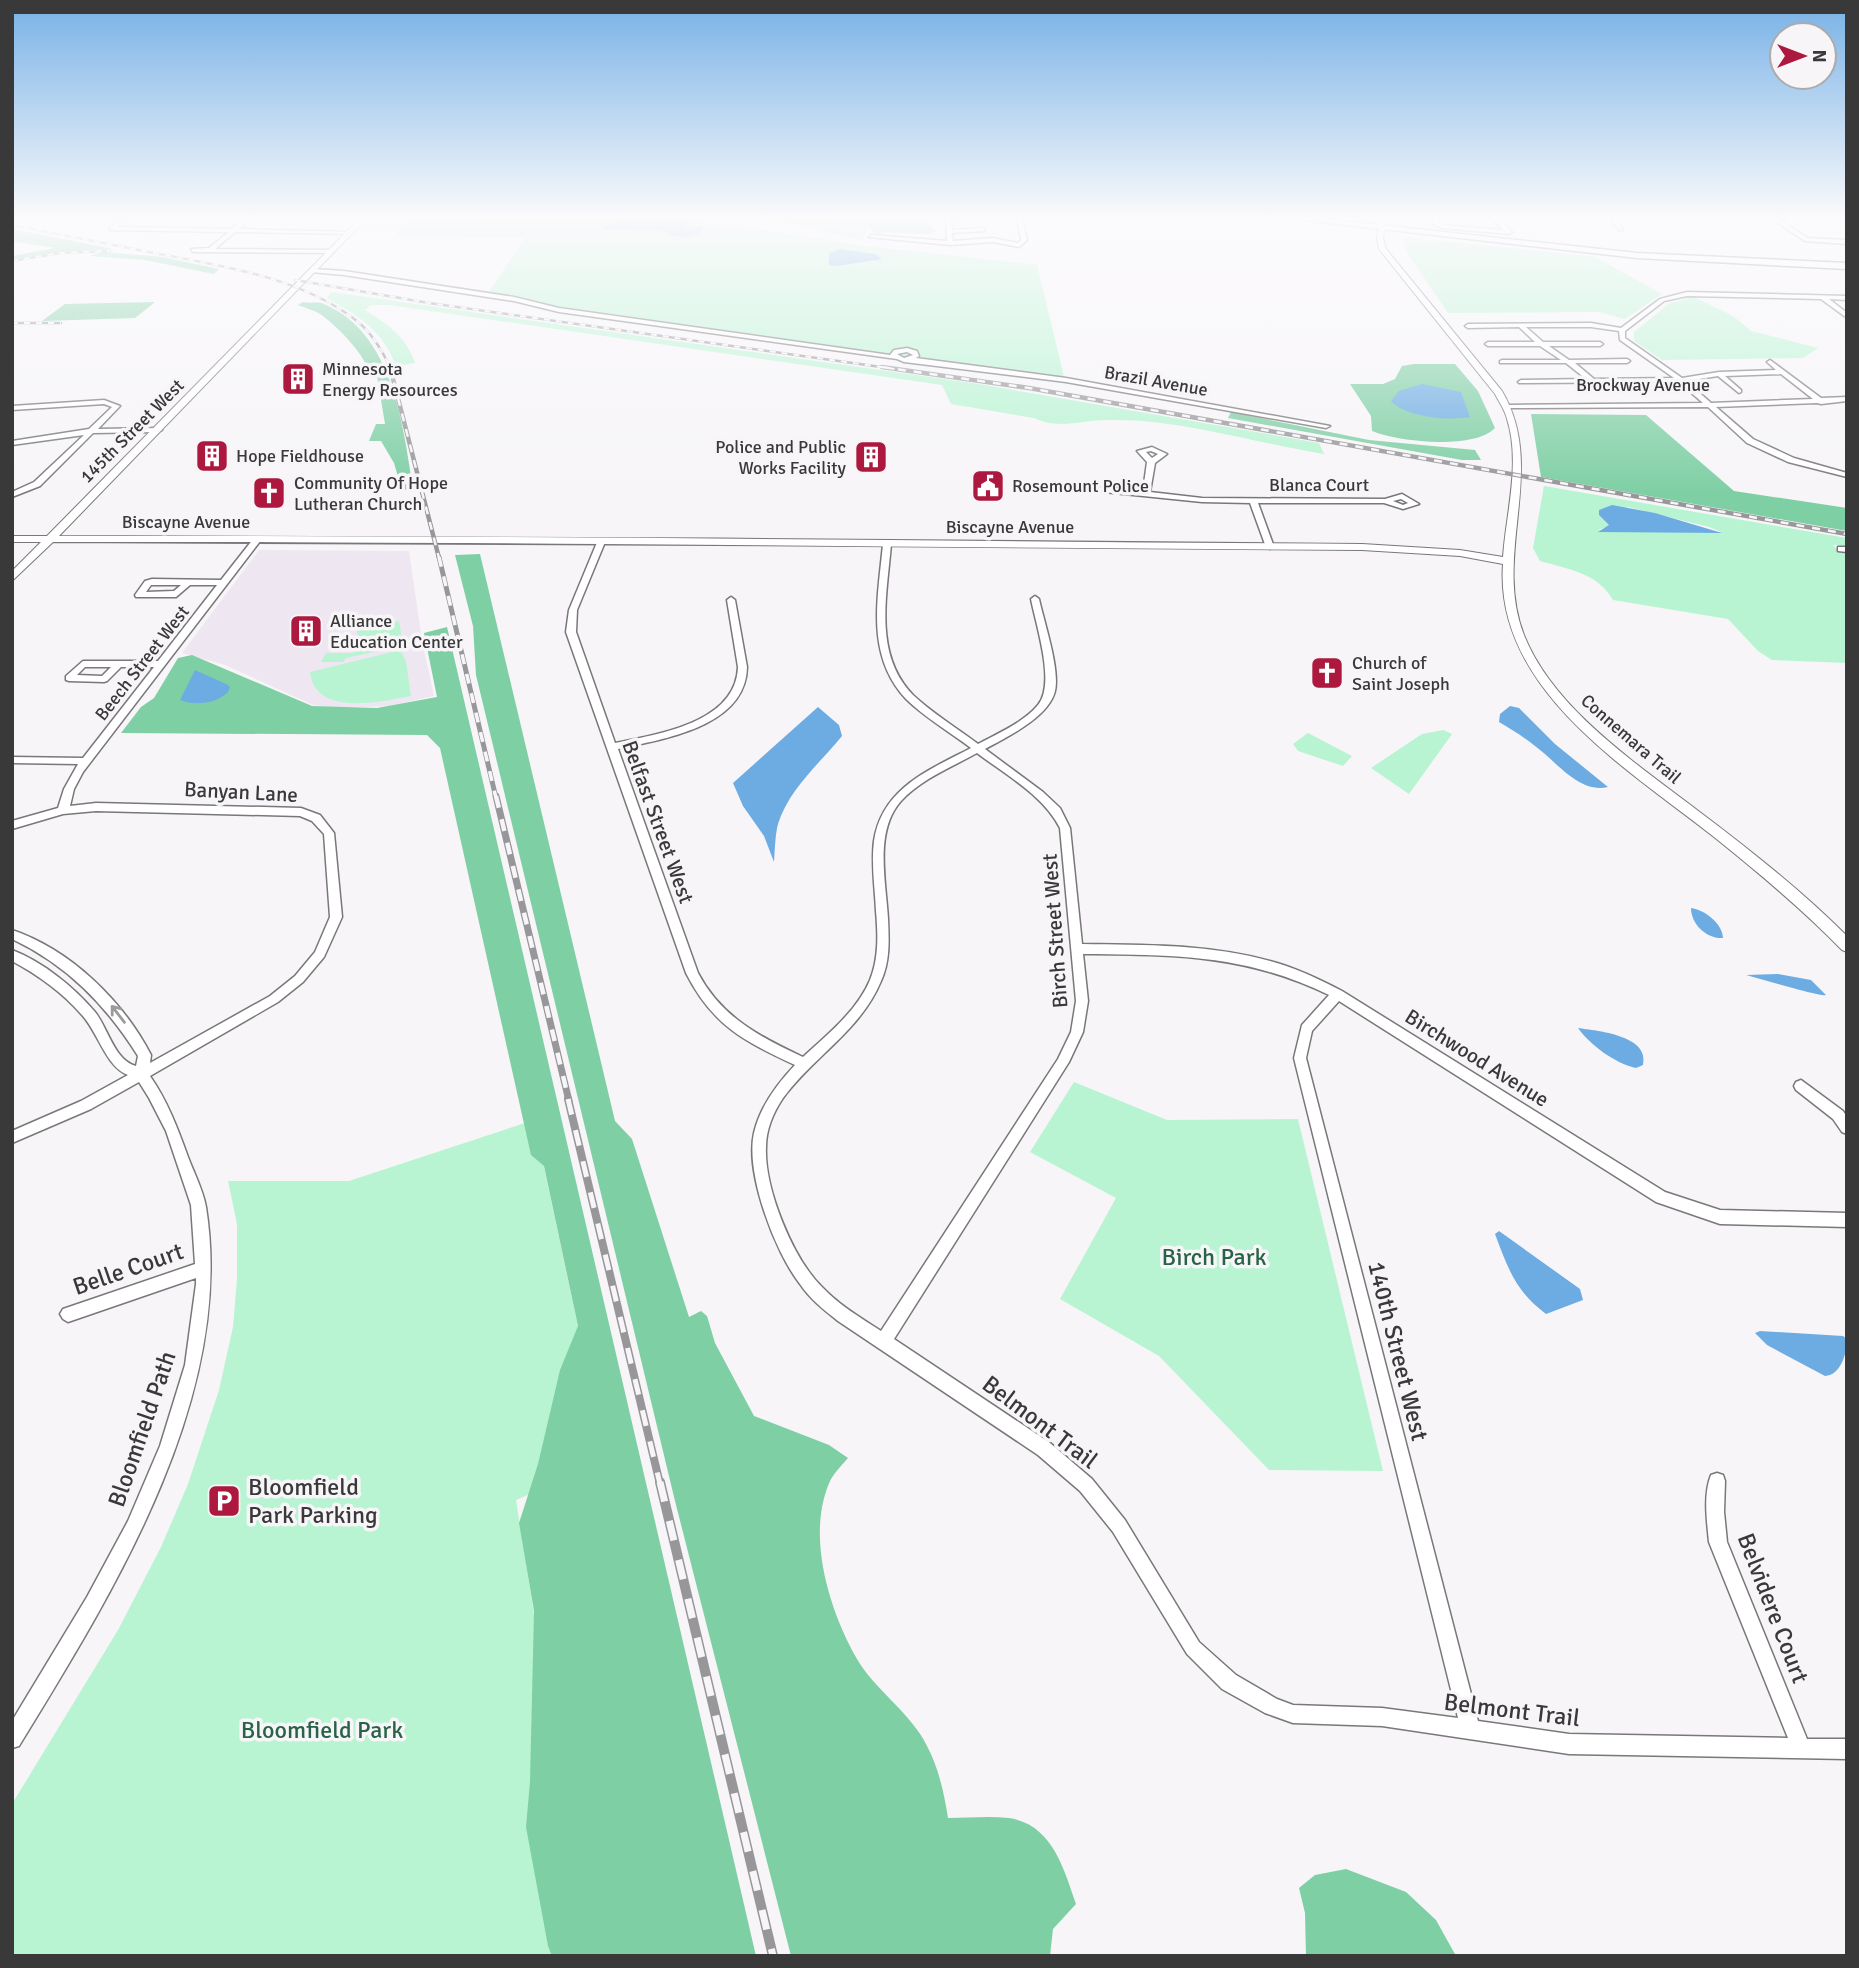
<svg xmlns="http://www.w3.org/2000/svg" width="1859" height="1968" font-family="Signika,sans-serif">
	<rect width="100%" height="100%" fill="#f7f5f8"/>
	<g fill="#eee7f1">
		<polygon points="373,218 411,218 398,232 360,232"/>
		<polygon points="259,550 409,551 422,641 434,696 389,706 334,708 313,705 225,665 182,653"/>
	</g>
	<g fill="#b8f4d2" fill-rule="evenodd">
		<polygon points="486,218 684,218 865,246 1037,265 1065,381 557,310 487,295 525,238 396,236 408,221"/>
		<polygon points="765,218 919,218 933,223 929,226 936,231 931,234 883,232 878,235 867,226 863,241"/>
		<polygon points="1403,237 1595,257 1662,294 1625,319 1599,312 1448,313 1406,251"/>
		<path d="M 331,292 L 979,384 L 1319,443 L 1324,454 C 1254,443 1179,418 1107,420 C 1081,420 1059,430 1034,418 L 951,404 L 942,385 L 390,305 L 371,305 L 365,310 C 387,324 406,336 415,363 L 396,366 C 384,332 358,315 327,298 Z"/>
		<polygon points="1694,297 1733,316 1751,331 1818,348 1803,358 1662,360 1634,341 1634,332 1670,303"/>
		<path d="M 1544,486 L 1847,538 L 1847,546 L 1833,545 L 1839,552 L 1847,554 L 1847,663 L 1772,660 L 1758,651 L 1728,619 L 1613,600 C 1598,573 1568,569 1540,561 L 1533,548 ZM 1628,507 L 1709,527 L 1721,532 L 1598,530 L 1610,526 L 1599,515 Z"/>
		<polygon points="399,621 403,646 346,658 343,662 321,662 326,653 351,653 379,646 359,648 357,630"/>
		<path d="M 392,652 L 401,652 L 406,661 L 411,696 C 380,702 315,717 310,672 Z"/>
		<polygon points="1443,730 1452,734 1409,794 1371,768 1422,734"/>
		<polygon points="1308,733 1352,756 1343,766 1298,751 1293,744"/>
		<polygon points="1074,1082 1167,1120 1298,1119 1383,1471 1269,1470 1159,1356 1060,1299 1116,1198 1030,1152"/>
		<polygon points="534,1120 607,1462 516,1500 588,1956 12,1956 12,1804 118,1630 161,1547 188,1484 219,1390 233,1327 237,1279 237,1224 228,1181 349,1181"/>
	</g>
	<g fill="#7ecfa4">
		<polygon points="828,218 919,218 933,223 929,226 936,231 931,234 883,232 878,235 867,225 843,224"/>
		<polygon points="12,229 114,249 62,252 12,260 12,256 55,248 12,241"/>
		<polygon points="102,252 162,257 219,269 214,274 145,260 90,256"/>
		<polygon points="155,302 135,318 42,321 65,304"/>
		<path d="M 303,302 C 311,304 317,301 324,304 C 393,333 403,424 413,489 L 402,490 L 394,463 L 381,441 L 369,441 L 376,424 L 385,424 L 376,370 L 367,370 C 367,356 333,322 320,314 C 314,310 305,308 298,305 Z"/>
		<path d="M 1414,364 L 1455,364 L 1478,391 L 1495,428 C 1474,450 1399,442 1372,431 L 1371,416 L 1350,384 L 1383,384 L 1395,379 L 1402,366 Z"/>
		<polygon points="1231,412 1369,440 1475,450 1481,460 1462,460 1228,418"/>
		<polygon points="1531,414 1646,415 1734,491 1847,508 1847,531 1541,477"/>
		<path d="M 480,554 L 615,1121 L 632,1139 L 689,1317 L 701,1311 L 707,1316 L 715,1343 L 754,1416 L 829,1445 L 848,1458 C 842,1465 835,1472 831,1479 C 805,1533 829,1610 857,1659 C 874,1689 912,1714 927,1746 C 939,1769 944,1793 948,1818 C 968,1818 989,1816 1009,1818 C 1052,1824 1064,1869 1076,1904 L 1053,1929 L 1050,1956 L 791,1956 L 675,1501 L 476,675 L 473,626 L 455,555 Z"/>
		<polygon points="447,627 756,1956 552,1956 548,1946 526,1827 530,1782 534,1611 519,1523 538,1464 560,1370 578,1326 544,1166 531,1155 440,748 427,735 121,733 141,707 154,698 178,658 192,655 312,706 377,708 437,697 424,633"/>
		<polygon points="1346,1869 1406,1892 1436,1920 1456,1956 1306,1956 1305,1913 1299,1888 1315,1875"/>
	</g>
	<g fill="#6dace2">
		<path d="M 629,218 L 683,218 L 690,223 L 683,227 L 703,227 L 702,232 C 691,236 674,241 667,231 L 604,229 L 603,226 Z"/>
		<polygon points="840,249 875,254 882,259 836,266 829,265 829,253"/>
		<path d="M 1422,384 L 1461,392 L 1470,417 C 1448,421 1405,417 1391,401 L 1399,391 Z"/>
		<polygon points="1612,505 1655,513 1722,533 1598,532 1609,525 1599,515 1599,510"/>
		<path d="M 195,670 L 226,684 L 230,687 L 228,692 C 216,704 195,706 180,700 Z"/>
		<path d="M 1510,706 L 1519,708 L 1555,744 L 1608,787 C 1579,794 1556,761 1535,746 C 1524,737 1511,729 1499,722 L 1500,714 Z"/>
		<path d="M 818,707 L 839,725 L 842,736 C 820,763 789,789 778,824 C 775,835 775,850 774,862 L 764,836 L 743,806 L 733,783 Z"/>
		<path d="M 1691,908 C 1705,910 1722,923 1723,938 C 1706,939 1691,924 1691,908 Z"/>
		<path d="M 1778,974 L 1811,980 L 1826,995 C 1821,997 1758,978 1746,975 Z"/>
		<path d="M 1578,1028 C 1597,1031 1650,1035 1643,1065 L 1636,1068 C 1616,1064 1590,1045 1578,1028 Z"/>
		<path d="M 1499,1231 L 1580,1289 L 1583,1300 L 1546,1314 C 1515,1291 1508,1268 1495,1234 Z"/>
		<path d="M 1760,1331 L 1843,1336 L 1847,1339 C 1847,1353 1841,1375 1825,1376 L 1767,1345 L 1755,1333 Z"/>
	</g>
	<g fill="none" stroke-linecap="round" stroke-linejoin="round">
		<defs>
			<g id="minor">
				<polygon points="121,218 127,218 117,227 232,229 245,218 251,218 239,229 354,232 351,234 235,232 215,249 335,250 333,253 193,252 191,249 209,248 229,232 110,230 110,228"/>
				<polygon points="971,218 951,221 952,230 983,228 985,231 952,233 953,241 993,238 1018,243 1021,240 1017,218 1022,218 1027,240 1019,247 993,242 950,245 869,237 872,235 947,241 946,219"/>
				<polygon points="1433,218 1439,218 1439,222 1442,225 1503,230 1491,218 1497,218 1512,232 1509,234 1441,228 1434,224"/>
				<polygon points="1610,218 1615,218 1623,230 1619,230"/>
				<polygon points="1770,218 1776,218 1808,238 1847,240 1847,244 1805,241"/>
				<path d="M 313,269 L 344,271 L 514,297 L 559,308 L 890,355 L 894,350 L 907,348 L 917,351 L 919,356 L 916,358 L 1066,378 L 1330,426 L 1326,428 L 1066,382 L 904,362 L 897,359 L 559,312 L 514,301 L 344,275 L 311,272 ZM 907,352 L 913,355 L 904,358 L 897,354 Z"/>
				<path d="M 1687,292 L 1847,296 L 1847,300 L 1829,299 L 1847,313 L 1847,318 L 1821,299 L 1687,296 L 1664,301 L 1625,331 L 1625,338 L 1682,378 L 1719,372 L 1776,370 L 1767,362 L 1770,360 L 1821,398 L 1847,397 L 1847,401 L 1821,404 L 1817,403 L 1716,407 L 1753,439 L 1794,458 L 1847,473 L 1847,477 L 1788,462 L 1747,443 L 1708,407 L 1507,408 L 1507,406 L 1509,405 L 1703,403 L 1679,382 L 1519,383 L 1518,382 L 1521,380 L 1586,379 L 1566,363 L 1500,363 L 1500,361 L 1502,360 L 1561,360 L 1540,346 L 1488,346 L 1485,344 L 1488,342 L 1535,342 L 1519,327 L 1468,328 L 1465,326 L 1468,324 L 1591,323 L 1621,328 L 1660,299 ZM 1526,327 L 1591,327 L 1619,331 L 1620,340 L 1674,378 L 1594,379 L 1575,363 L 1627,363 L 1630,361 L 1627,359 L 1569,360 L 1549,346 L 1600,346 L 1603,344 L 1600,342 L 1543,342 ZM 1781,374 L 1813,399 L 1711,403 L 1686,381 L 1718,376 L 1739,393 L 1741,392 L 1741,390 L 1725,376 Z"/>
				<polygon points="104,400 120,406 98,429 158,428 162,430 158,432 93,433 40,486 12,497 12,492 34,482 84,435 12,445 12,441 89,429 112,407 104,404 12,410 12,406"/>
				<path d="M 1152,447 L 1167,454 L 1155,463 L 1150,492 L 1202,498 L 1385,499 L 1402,494 L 1419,504 L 1403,509 L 1384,503 L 1258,503 L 1274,547 L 1270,549 L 1266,547 L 1250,503 L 1202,502 L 1094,491 L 1093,489 L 1097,487 L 1143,491 L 1147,462 L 1137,451 ZM 1151,451 L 1158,454 L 1152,458 L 1146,452 ZM 1401,499 L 1408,503 L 1403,505 L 1393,501 Z"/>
				<path d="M 254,538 L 261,540 L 83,772 L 74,789 L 70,806 L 96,803 L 301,808 L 320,815 L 334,833 L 342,917 L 324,957 L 303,982 L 278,1002 L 150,1076 C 167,1100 178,1129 188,1157 C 194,1173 203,1190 206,1207 C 236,1396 114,1591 19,1746 L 12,1748 L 12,1721 L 87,1597 L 128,1521 L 160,1446 L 185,1365 L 196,1284 L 196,1278 L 68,1322 L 63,1319 L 60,1314 L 63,1309 L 195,1264 L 191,1205 L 166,1131 L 149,1098 L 139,1082 L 91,1109 L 12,1143 L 12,1131 L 81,1101 L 128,1075 C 106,1067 98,1032 82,1015 C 62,992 38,975 12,961 L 12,950 C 43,962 74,987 95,1012 C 108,1028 114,1060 136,1066 L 138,1056 C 106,1005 67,965 12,939 L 12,930 C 71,950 123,1001 151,1055 L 150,1063 L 270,996 L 295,976 L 315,952 L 330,917 L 324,834 L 312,821 L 300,816 L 96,811 L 63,814 L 12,829 L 12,821 L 58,808 L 64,789 L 78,764 L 12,763 L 12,757 L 83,758 L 154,667 L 121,667 L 107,681 L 104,682 L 69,681 L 66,680 L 66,676 L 83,661 L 158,661 L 217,585 L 190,585 L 176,597 L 136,597 L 135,595 L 145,581 L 152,579 L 221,580 ZM 151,585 L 181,585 L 174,591 L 146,592 ZM 85,667 L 111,667 L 102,676 L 77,675 Z"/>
				<path d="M 598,540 L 605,542 L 577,610 L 576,632 L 615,743 C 658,734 736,723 738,667 L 727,600 L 731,597 L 735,600 L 747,667 C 746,727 663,739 618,749 L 698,973 C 721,1017 760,1037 803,1057 C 827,1035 857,1011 870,980 C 879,958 878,934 876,911 C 875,888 871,864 874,841 C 882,788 929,770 971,748 C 950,732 924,717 906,699 C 865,655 878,598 883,544 L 887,542 L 891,544 C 887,595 873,654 913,695 C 932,713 957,728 978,744 C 998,733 1023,723 1038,705 C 1056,684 1036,625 1031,599 L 1035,596 L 1039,599 C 1044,622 1060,669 1055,691 C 1049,717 1007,737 985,749 L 1043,792 L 1060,808 L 1070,828 L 1082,944 C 1147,945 1215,944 1277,963 C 1300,970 1321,980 1342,991 L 1665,1192 L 1720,1210 L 1847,1213 L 1847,1227 L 1720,1224 L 1656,1202 L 1339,1001 L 1312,1031 L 1306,1058 L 1478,1721 L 1569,1734 L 1788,1738 L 1709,1542 C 1707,1521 1703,1495 1711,1475 L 1717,1473 L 1723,1475 L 1725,1481 L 1724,1512 L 1727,1542 L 1807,1739 L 1847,1739 L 1847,1759 L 1569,1754 L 1382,1726 L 1293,1723 L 1265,1713 L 1222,1689 L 1187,1654 L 1113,1532 L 1080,1491 L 1038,1455 L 838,1321 C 824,1310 810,1299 800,1284 C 775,1252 745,1173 754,1133 C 760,1107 777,1084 795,1065 C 744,1041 713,1026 686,973 L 566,632 L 569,610 ZM 977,753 C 1006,775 1043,795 1060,828 L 1076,1001 L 1071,1032 L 1058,1059 L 881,1331 C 861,1318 839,1305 822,1287 C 793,1259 764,1188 766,1147 C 766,1130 773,1113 783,1098 C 813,1057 861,1030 881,981 C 890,962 889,940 888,919 C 886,882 874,831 901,801 C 921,779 952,767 977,753 ZM 1083,954 C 1174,955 1245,954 1329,995 L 1302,1025 L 1294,1058 L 1458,1718 L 1382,1708 L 1293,1705 L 1277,1699 L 1236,1675 L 1199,1642 L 1125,1520 L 1092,1479 L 1050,1443 L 894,1339 L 1069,1062 L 1083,1032 L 1088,1001 Z"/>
				<polygon points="1838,547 1847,547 1847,552 1838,551"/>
				<polygon points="1801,1080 1843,1111 1847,1117 1847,1134 1842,1132 1833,1119 1796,1090 1794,1086 1796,1082"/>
			</g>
			<path id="tertiary" d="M 360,218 L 367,218 L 59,536 C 493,535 928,541 1362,544 L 1460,550 L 1503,557 C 1506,513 1521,463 1507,419 C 1505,410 1499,402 1495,394 L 1379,249 L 1377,238 L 1380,218 L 1386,218 L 1383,238 L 1386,249 L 1502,391 C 1548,469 1492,553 1524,635 C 1554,711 1643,768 1705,816 C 1755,854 1803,892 1847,936 L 1847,952 L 1842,950 C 1802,909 1759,873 1714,837 C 1628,769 1494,689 1503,564 L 1460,556 L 1362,550 C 926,548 489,541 53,542 L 12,581 L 12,571 L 41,542 L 12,542 L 12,536 L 47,536 Z"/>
			<polygon id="primary" points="1285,218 1316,218 1637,253 1847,263 1847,269 1637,258"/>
		</defs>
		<use href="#minor" stroke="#79777a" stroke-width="3"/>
		<use href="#tertiary" stroke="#79777a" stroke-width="2"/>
		<use href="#primary" stroke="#79777a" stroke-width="3"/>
		<use href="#minor" fill="#fff" fill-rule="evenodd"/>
		<use href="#tertiary" fill="#fff" fill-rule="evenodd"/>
		<use href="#primary" fill="#fff" fill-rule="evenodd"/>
		<defs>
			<g id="rail-far5">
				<path d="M 12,225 C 59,234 107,244 154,253 C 222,266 301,277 357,321 C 372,333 383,352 391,369"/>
				<polyline points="12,261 60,253 110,251"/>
				<polyline points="295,280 429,303 895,369"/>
				<polyline points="12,323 61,323"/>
			</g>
			<g id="rail-far4">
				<polyline points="390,367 439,558"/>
				<polyline points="882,367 1029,388 1847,534"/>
			</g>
			<polyline id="rail-far3" points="439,557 496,798"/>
			<polyline id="rail-far2" points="496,796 569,1101"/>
			<polyline id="rail-far1" points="568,1099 660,1484"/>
			<polyline id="rail" points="660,1482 773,1956"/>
		</defs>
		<use href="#rail-far5" stroke="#979698" stroke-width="2.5"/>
		<use href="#rail-far4" stroke="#979698" stroke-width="4.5"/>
		<use href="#rail-far3" stroke="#979698" stroke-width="5"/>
		<use href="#rail-far2" stroke="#979698" stroke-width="7"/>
		<use href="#rail-far1" stroke="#979698" stroke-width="8"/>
		<use href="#rail" stroke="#979698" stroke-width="10"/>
		<use href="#rail-far5" stroke="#f7f5f8" stroke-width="2" stroke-dasharray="6" stroke-linecap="butt"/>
		<use href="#rail-far4" stroke="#f7f5f8" stroke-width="2.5" stroke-dasharray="8" stroke-linecap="butt"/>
		<use href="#rail-far3" stroke="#f7f5f8" stroke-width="3.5" stroke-dasharray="10" stroke-linecap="butt"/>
		<use href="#rail-far2" stroke="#f7f5f8" stroke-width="4.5" stroke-dasharray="12" stroke-linecap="butt"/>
		<use href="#rail-far1" stroke="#f7f5f8" stroke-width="5" stroke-dasharray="16" stroke-linecap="butt"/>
		<use href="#rail" stroke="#f7f5f8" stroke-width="7" stroke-dasharray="20" stroke-linecap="butt"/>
	</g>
	<defs><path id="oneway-shaft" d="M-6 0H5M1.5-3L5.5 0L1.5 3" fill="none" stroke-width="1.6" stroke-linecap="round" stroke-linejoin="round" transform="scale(1.75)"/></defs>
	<use stroke="#9c9c9c" href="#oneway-shaft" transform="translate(118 1014) rotate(-128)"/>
	<linearGradient id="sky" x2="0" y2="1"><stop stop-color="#77b1e6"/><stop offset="0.44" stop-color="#fbfafc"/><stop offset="1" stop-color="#fbfafc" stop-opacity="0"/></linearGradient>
	<rect width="1859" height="494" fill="url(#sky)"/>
	<defs>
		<symbol id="building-square" viewBox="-11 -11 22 22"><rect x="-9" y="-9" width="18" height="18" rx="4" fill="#ad183e" stroke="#f7f5f8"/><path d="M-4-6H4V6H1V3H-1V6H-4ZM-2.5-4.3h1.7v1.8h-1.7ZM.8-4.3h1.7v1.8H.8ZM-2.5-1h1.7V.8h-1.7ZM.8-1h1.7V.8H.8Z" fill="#fff"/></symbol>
		<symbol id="civic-square" viewBox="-11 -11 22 22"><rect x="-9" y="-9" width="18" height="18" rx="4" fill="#ad183e" stroke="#f7f5f8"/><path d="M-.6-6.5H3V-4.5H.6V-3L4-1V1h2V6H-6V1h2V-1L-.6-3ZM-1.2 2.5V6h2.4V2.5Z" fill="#fff"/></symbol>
		<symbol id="church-square" viewBox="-11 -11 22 22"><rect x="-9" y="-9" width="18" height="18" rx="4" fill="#ad183e" stroke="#f7f5f8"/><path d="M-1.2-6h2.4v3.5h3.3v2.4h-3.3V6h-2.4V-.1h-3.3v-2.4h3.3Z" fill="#fff"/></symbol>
		<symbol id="parking-square" viewBox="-11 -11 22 22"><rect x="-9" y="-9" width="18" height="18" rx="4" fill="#ad183e" stroke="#f7f5f8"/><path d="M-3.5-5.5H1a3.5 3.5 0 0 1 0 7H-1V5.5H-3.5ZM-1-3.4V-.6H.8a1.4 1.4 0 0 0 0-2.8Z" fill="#fff"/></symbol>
	</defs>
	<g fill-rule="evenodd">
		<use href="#building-square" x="279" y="360" width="38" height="38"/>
		<use href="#building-square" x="193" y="437" width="38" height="38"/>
		<use href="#building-square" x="852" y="438" width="38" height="38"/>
		<use href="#civic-square" x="969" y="467" width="38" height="38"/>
		<use href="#church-square" x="250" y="474" width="38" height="38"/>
		<use href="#building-square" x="287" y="612" width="38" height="38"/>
		<use href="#church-square" x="1308" y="654" width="38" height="38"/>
		<use href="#parking-square" x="205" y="1482" width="38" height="38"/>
	</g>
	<g text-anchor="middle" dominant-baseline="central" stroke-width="7" stroke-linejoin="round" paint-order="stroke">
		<g font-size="18" fill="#3a393a" stroke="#f7f5f8" text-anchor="start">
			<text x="322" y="369">Minnesota<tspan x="322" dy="21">Energy Resources</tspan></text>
			<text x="846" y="447" text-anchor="end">Police and Public<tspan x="846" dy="21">Works Facility</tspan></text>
			<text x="236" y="456">Hope Fieldhouse</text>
			<text x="294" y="483">Community Of Hope<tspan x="294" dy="21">Lutheran Church</tspan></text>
			<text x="1012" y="486">Rosemount Police</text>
			<text x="330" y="621">Alliance<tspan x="330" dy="21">Education Center</tspan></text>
			<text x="1352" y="663">Church of<tspan x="1352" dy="21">Saint Joseph</tspan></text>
		</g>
		<g font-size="18" fill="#3a393a" stroke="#f7f5f8">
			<text transform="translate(1156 381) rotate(10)">Brazil Avenue</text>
			<text x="1643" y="385">Brockway Avenue</text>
			<text transform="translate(132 431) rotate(-45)">145th Street West</text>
			<text x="1319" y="485">Blanca Court</text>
			<text x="186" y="522">Biscayne Avenue</text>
			<text x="1010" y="527">Biscayne Avenue</text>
			<text transform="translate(142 663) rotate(-52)">Beech Street West</text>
			<text transform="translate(1631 739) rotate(41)">Connemara Trail</text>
		</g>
		<g font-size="21" fill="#3a393a" stroke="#f7f5f8">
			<text transform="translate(241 792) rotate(3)">Banyan Lane</text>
			<text transform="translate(658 822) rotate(70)">Belfast Street West</text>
			<text transform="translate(1055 931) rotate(-94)">Birch Street West</text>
			<text transform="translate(1477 1058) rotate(32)">Birchwood Avenue</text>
		</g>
		<g font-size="24" fill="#276346" stroke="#f7f5f8">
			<text x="1214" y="1257">Birch Park</text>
			<text x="322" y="1730">Bloomfield Park</text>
		</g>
		<g font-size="24" fill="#3a393a" stroke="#f7f5f8">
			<text transform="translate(128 1269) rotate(-19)">Belle Court</text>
			<text transform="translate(1398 1351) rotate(76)">140th Street West</text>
			<text transform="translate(1040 1422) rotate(37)">Belmont Trail</text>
			<text transform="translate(142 1429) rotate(-71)">Bloomfield Path</text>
			<text transform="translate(1773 1608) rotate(69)">Belvidere Court</text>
			<text transform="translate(1512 1710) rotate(7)">Belmont Trail</text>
		</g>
		<g font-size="24" fill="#3a393a" stroke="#f7f5f8" text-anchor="start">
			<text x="248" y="1487">Bloomfield<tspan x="248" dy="28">Park Parking</tspan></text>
		</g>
	</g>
	<rect width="1859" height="1968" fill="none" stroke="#3a393a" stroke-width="28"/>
	<g transform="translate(1803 56) rotate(90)"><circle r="33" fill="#f7f5f8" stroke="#abaaac" stroke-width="2"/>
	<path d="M0-5L12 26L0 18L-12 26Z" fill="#ad183e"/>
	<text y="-10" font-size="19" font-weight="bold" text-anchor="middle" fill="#3a393a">N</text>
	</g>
</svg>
